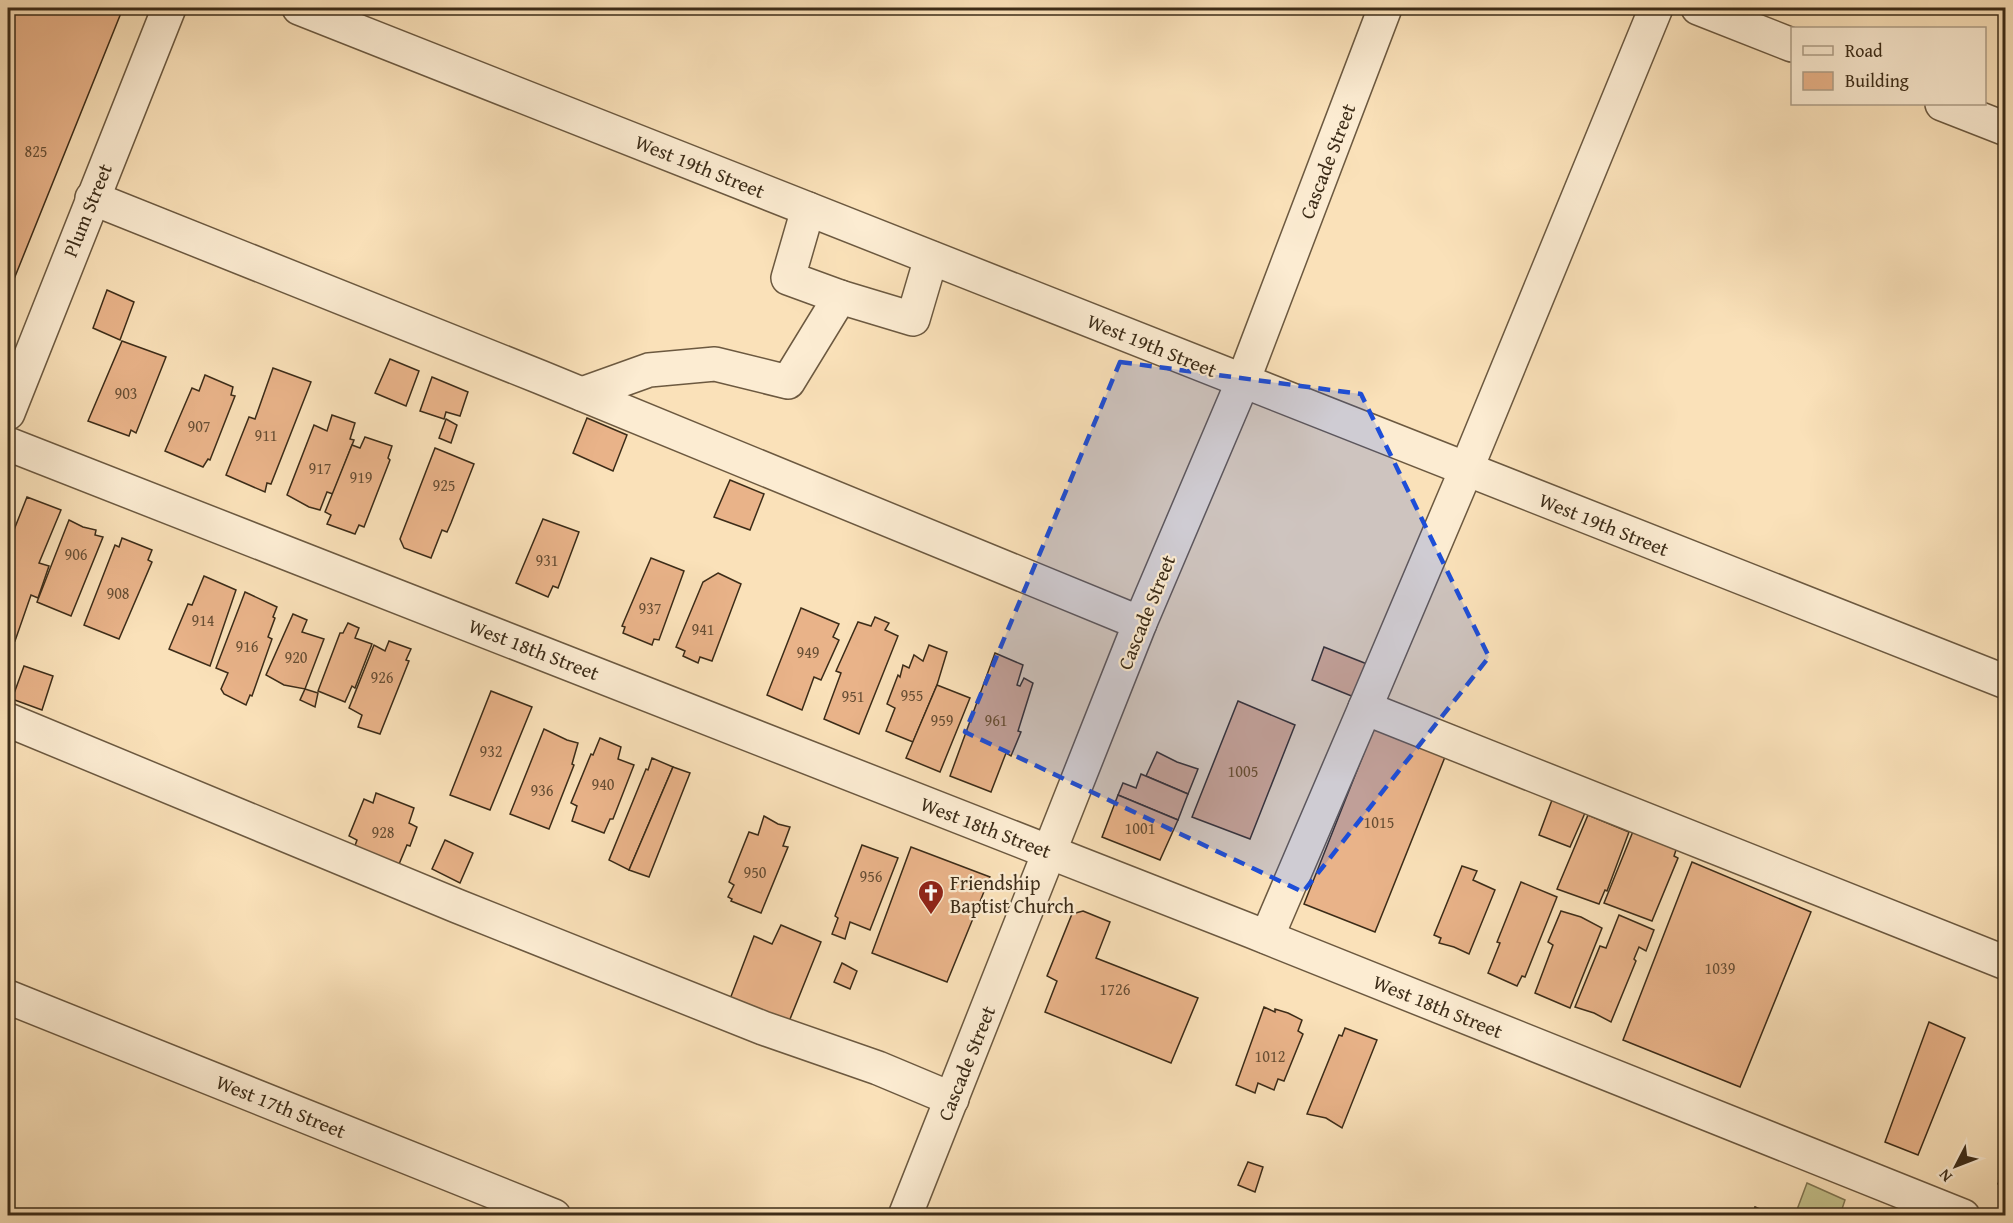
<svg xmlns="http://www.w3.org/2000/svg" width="2013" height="1223" font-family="'Gentium Book Plus',serif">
	<rect width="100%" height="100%" fill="#fae1b9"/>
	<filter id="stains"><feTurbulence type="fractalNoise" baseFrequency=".00333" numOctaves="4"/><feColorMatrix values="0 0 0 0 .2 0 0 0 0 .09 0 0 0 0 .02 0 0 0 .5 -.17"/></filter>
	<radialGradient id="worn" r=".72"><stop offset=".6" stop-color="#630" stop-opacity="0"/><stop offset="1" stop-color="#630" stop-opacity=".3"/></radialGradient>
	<polygon fill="#c4c18b" stroke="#807652" stroke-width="1.5" points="1807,1183 1845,1200 1840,1215 1795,1215"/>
	<g fill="#e9b389" stroke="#3c2c18" stroke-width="1.5">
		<polygon points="8,8 123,8 8,294"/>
		<polygon points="107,290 134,302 120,340 93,328"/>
		<polygon points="122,341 166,357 136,433 131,430 129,436 88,421"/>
		<polygon points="390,359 419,371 406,406 375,393"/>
		<polygon points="273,368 311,382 271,484 267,483 265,492 226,475 249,417 255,419"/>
		<polygon points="205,375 233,387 231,395 235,396 210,460 208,459 203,467 165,451 192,388 199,391"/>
		<polygon points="432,377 468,392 460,416 446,412 444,419 420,411"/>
		<polygon points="332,415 355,423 350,439 354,440 333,494 327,492 320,510 309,507 287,495 314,425 327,431"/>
		<polygon points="587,418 627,435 613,471 573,453"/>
		<polygon points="446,419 457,425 451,443 439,438"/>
		<polygon points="365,437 392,446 388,458 390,460 364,527 359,525 355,534 327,524 331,515 325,512 352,445 360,448"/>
		<polygon points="435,448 474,464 451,523 447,532 442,530 431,558 404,548 400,539"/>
		<polygon points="730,480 764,494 750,530 714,517"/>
		<polygon points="27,497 61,510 39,563 49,566 38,598 31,595 15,641 8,637 8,545"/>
		<polygon points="543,519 579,532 558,588 553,586 548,597 516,583"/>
		<polygon points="69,520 83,527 96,530 95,535 103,537 71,616 37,602"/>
		<polygon points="122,538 152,550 148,560 152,562 119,639 84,625 115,545 119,547"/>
		<polygon points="651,558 684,571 659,640 654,639 652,645 623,633 625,627 622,626"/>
		<polygon points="718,573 741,584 712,661 700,657 698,663 683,656 685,651 676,647 703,582"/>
		<polygon points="204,576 236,590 210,666 169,649 188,604 192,605"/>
		<polygon points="245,592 277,607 273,617 275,618 268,637 272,639 252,696 250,695 246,705 224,694 221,689 228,673 216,668"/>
		<polygon points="801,608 839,624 833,637 839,640 821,680 814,677 802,710 767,695"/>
		<polygon points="293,614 307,620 302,632 324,639 305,689 284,685 266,675"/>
		<polygon points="875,617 889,623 885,630 898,636 859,734 824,719 841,673 836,671 858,622 871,626"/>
		<polygon points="348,623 359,628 355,638 372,644 355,688 352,686 345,702 318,691 340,633 343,633"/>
		<polygon points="389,641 411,649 406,660 409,661 380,734 358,727 362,715 349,708 374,645 385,651"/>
		<polygon points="929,645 947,652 937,685 913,742 886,731 895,708 887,704 898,675 900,677 903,665 909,668 914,655 923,661"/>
		<polygon points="1324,647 1367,664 1354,697 1312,680"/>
		<polygon points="995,653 1023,665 1017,685 1020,686 1024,678 1033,683 1018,731 1021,732 1011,756 1006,753 991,792 950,776"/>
		<polygon points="24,666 53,676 42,710 12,699"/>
		<polygon points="937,685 970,698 940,772 906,758"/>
		<polygon points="305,689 318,693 315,707 300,700"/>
		<polygon points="491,691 532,707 490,810 450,795"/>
		<polygon points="1238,701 1295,725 1250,839 1192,817"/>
		<polygon points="1375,725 1447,752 1375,932 1304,904"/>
		<polygon points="544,729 567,740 578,743 572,764 574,765 549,829 510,814"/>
		<polygon points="600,738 621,747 618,759 634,765 613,819 610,819 604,833 572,821 577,806 571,803 591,754 593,755"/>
		<polygon points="1157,752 1177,762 1198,769 1188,794 1146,776"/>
		<polygon points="652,758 673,767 629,870 609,860 646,769 648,770"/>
		<polygon points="673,767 690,773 649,877 629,870"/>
		<polygon points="1141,774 1188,794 1178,820 1118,795 1123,783 1136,788"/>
		<polygon points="376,793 414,808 409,823 417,827 410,846 407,845 397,869 353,851 357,840 349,836 364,799 373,803"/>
		<polygon points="1118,795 1178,820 1160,860 1102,837"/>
		<polygon points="1552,800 1585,813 1570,847 1539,835"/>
		<polygon points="1588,815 1629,832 1607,891 1605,890 1599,904 1557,889"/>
		<polygon points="764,816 778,824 790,827 783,846 788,847 761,913 731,901 732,899 728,897 734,885 729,882 749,832 758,835"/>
		<polygon points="1634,829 1678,844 1674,856 1678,858 1652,921 1604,903"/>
		<polygon points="445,840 473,853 460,883 432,869"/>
		<polygon points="862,845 898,858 870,930 850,922 845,939 832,934 838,918 835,916"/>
		<polygon points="911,847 990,877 947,982 872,953"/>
		<polygon points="1692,862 1811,912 1740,1087 1623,1040"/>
		<polygon points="1462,866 1477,871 1473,880 1495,890 1469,954 1454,947 1439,943 1441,938 1434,935"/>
		<polygon points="1521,882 1557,897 1525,977 1522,976 1517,986 1488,973 1500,943 1497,942"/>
		<polygon points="1083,911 1110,922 1096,958 1198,998 1171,1063 1045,1012 1057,981 1047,976 1072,914"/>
		<polygon points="1561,911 1581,917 1602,928 1570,1008 1535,993 1553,945 1548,942"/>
		<polygon points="1619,915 1654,930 1646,951 1639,947 1634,959 1636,961 1611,1022 1594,1013 1575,1007 1600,946 1606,948"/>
		<polygon points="781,925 821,942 788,1024 730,999 754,936 772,944"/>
		<polygon points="842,963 857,971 850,989 834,982"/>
		<polygon points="1264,1007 1275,1012 1275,1009 1288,1013 1302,1020 1298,1031 1303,1034 1284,1081 1278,1079 1274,1090 1258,1083 1255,1093 1236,1085"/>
		<polygon points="1929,1022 1965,1038 1918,1155 1885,1142"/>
		<polygon points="1345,1028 1377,1040 1342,1128 1326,1118 1307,1114 1339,1035 1342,1036"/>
		<polygon points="1248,1162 1263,1167 1255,1192 1238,1185"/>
		<polygon points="2006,1165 2006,1188 1998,1184"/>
		<polygon points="1755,1207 1772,1214 1775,1216 1752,1216"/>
	</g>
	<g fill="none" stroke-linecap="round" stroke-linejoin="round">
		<defs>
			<g id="minor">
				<polyline points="299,8 2006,682"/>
				<polyline points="1656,8 1466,470 1365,708 2006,963"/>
				<polyline points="1698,8 1792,45"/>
				<polyline points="1942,104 2006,129"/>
				<polyline points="92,198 540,377 1140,623"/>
				<polyline points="808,209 788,278 840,297"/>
				<polyline points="582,394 649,370 715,364 788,382 840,297 913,319 931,258"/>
				<polyline points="8,413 169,8"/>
				<polyline points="8,444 1251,931 1963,1216"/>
				<polyline points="8,720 457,906 763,1028 878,1068 952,1099"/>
				<polyline points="1267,937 1365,708"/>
				<polyline points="8,997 554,1216"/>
				<polyline points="905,1216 1140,623 1243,381 1385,8"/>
			</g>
		</defs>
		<use href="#minor" stroke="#6c5940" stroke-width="36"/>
		<use href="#minor" stroke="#fcecd2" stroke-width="33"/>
	</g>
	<path fill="#1d4ed8" fill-opacity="0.2" stroke="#1d4ed8" stroke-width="4.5" stroke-dasharray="12 8" stroke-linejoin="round" d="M 1120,362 L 1361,394 L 1489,657 L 1303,892 L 965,732 Z"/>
	<defs>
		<symbol id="church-pin" viewBox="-11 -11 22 30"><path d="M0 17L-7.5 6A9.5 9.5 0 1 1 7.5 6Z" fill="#8f2418" stroke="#fcecd2"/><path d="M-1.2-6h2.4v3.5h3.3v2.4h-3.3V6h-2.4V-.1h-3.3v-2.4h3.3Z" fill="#fff"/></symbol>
	</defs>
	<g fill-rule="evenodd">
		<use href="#church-pin" x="916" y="878" width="30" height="40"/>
	</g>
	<g text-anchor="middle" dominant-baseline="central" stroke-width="4.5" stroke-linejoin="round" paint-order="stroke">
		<g font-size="16" fill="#674e34">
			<text x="36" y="151">825</text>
			<text x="126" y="393">903</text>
			<text x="199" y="426">907</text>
			<text x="266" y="435">911</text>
			<text x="320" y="468">917</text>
			<text x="361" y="477">919</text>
			<text x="444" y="485">925</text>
			<text x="76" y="554">906</text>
			<text x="547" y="560">931</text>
			<text x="118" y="593">908</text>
			<text x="650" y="608">937</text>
			<text x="203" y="620">914</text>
			<text x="703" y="629">941</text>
			<text x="247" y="646">916</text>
			<text x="808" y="652">949</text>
			<text x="296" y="657">920</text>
			<text x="382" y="677">926</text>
			<text x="912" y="695">955</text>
			<text x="853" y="696">951</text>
			<text x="942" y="720">959</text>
			<text x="996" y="720">961</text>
			<text x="491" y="751">932</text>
			<text x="1243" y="771">1005</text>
			<text x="603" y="784">940</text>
			<text x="542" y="790">936</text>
			<text x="1379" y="822">1015</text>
			<text x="1140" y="828">1001</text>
			<text x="383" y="832">928</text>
			<text x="755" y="872">950</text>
			<text x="871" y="876">956</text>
			<text x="1720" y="968">1039</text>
			<text x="1115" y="989">1726</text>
			<text x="1270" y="1056">1012</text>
		</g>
		<g font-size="20" fill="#3c2c18" stroke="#fcecd2">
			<text transform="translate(1327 161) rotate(-69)">Cascade Street</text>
			<text transform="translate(700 166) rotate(22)">West 19th Street</text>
			<text transform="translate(87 210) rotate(-68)">Plum Street</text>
			<text transform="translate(1152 345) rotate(22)">West 19th Street</text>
			<text transform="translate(1604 524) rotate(22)">West 19th Street</text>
			<text transform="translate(1146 612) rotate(-68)">Cascade Street</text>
			<text transform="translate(534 649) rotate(21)">West 18th Street</text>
			<text transform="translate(986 827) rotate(21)">West 18th Street</text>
			<text transform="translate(1438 1006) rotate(22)">West 18th Street</text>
			<text transform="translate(966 1063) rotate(-68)">Cascade Street</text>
			<text transform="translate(281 1106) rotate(22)">West 17th Street</text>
		</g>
		<g font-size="20" fill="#3c2c18" stroke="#fcecd2" text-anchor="start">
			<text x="950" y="882">Friendship<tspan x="950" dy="23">Baptist Church</tspan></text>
		</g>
	</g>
	<rect width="2013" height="1223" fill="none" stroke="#fae1b9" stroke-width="30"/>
	<rect x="9" y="9" width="1995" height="1205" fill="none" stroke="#3c2c18" stroke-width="3"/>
	<rect x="15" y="15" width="1983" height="1193" fill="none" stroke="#3c2c18" stroke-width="1.5"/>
	<rect x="1791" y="27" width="195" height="78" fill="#fcecd2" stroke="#af9f88" stroke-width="1.5"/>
	<rect x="1803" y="46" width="30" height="9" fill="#fcecd2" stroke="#af9f88" stroke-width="1.5"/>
	<text x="1845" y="57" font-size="18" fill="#3c2c18">Road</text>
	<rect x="1803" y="72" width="30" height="18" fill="#e9b389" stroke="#af9f88" stroke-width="1.5"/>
	<text x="1845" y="87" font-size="18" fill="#3c2c18">Building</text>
	<g transform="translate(1956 1166) rotate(228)" stroke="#fcecd2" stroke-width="4.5" paint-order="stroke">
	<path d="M0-4.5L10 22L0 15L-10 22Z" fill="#3c2c18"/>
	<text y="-9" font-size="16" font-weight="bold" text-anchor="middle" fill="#3c2c18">N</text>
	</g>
	<rect width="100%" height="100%" filter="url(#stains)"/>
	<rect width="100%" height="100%" fill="url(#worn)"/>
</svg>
